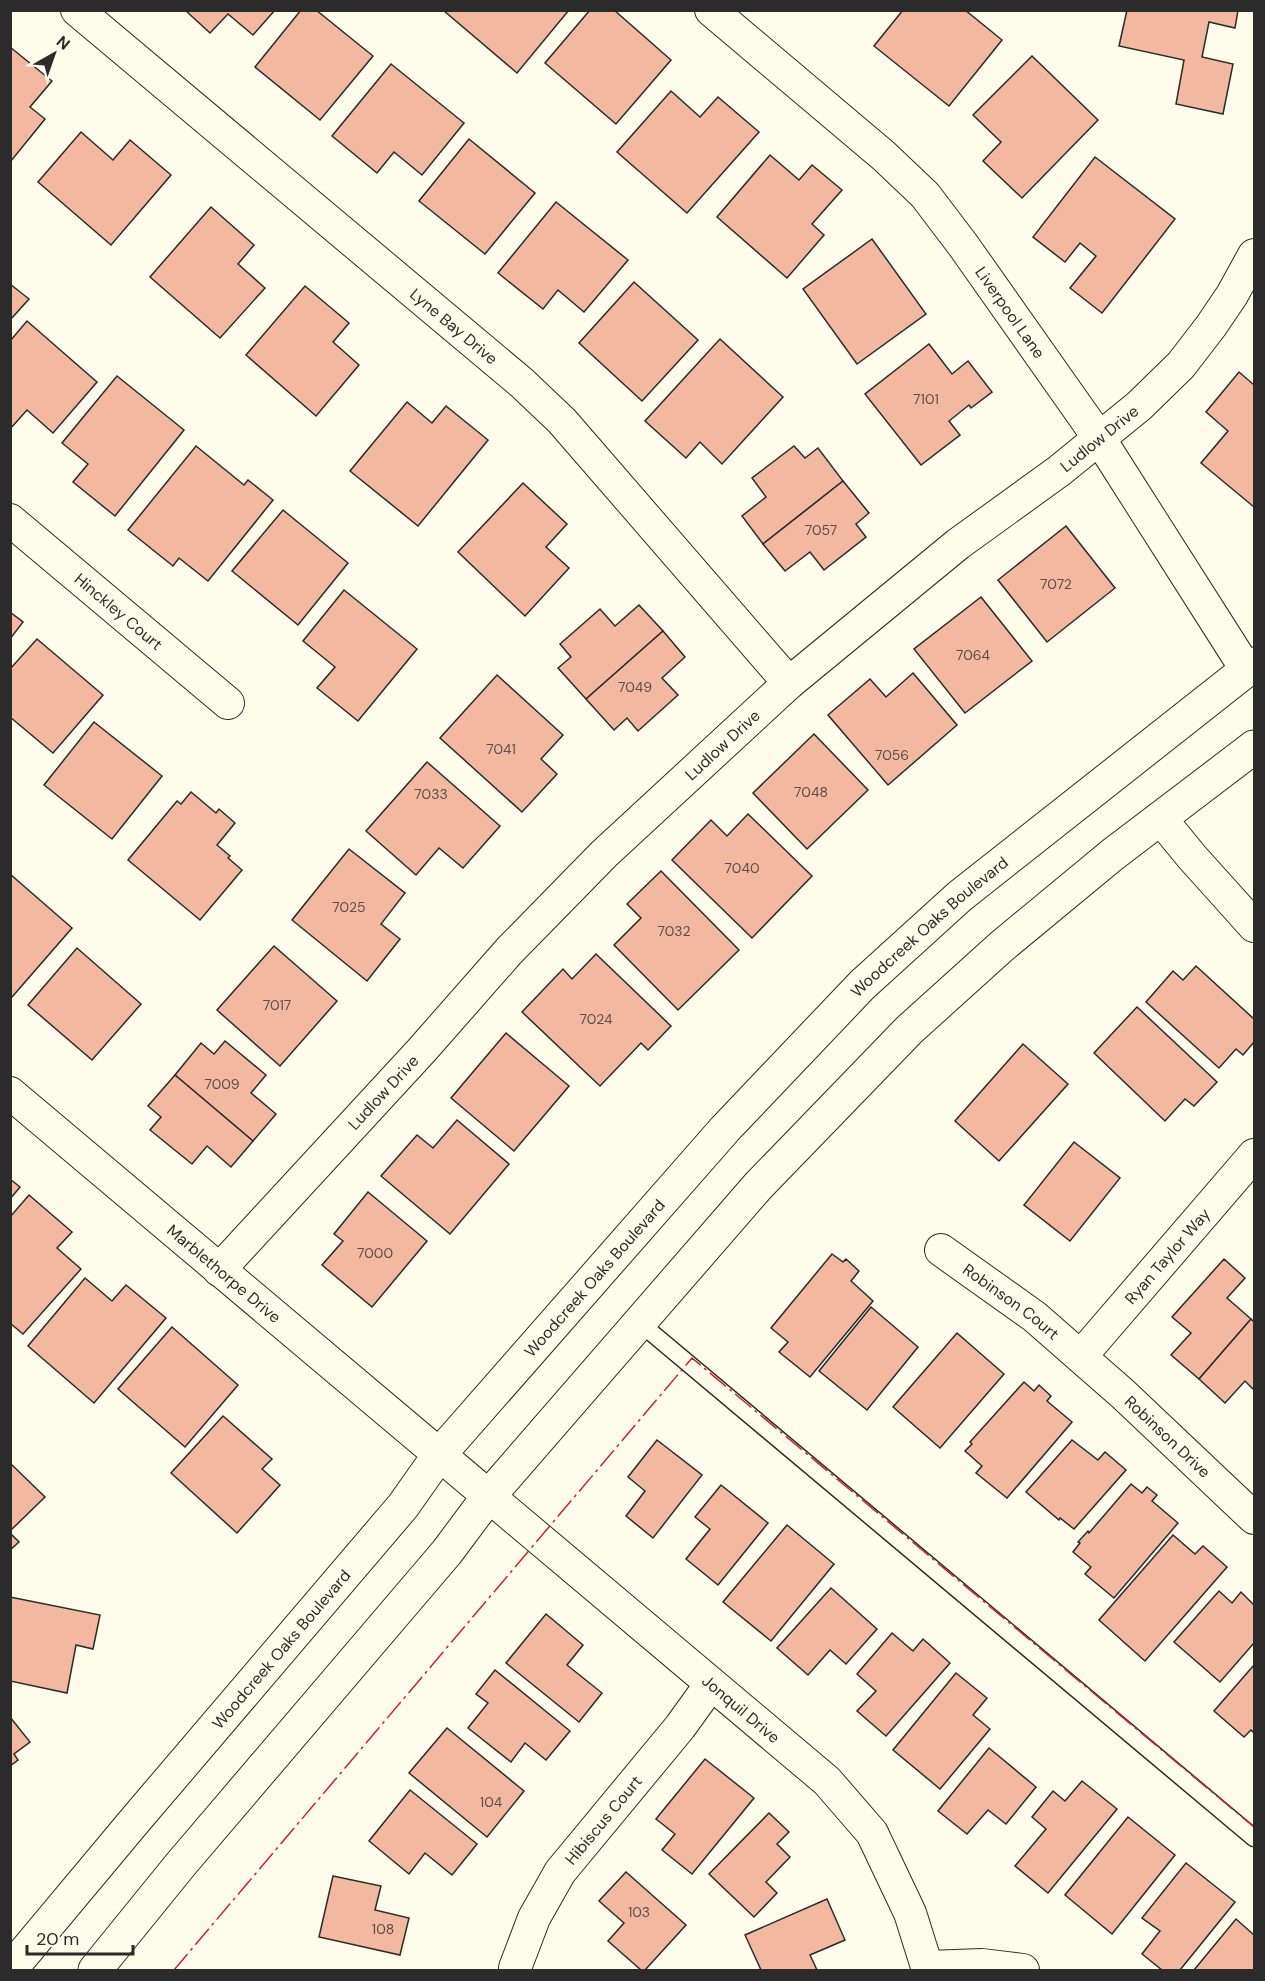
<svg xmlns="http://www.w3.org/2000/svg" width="1265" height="1981" font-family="'DM Sans',sans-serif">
	<rect width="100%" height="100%" fill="#fdfbea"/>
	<g fill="#f2b8a0" stroke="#2b2b2b" stroke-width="1.5">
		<polygon points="185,10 275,10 253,35 228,14 210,33"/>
		<polygon points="301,10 316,10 373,56 320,120 255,67"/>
		<polygon points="443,10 569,10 517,73"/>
		<polygon points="590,10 614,10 671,60 616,124 545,63"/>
		<polygon points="903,10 965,10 1002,40 949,106 874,46"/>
		<polygon points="1127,10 1238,10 1235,28 1209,22 1202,57 1233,64 1223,114 1176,104 1184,60 1119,46"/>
		<polygon points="10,47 52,81 30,107 45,119 11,161"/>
		<polygon points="1032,56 1098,120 1022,198 983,161 1001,142 973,115"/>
		<polygon points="391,64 464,123 422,175 394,152 377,173 332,136"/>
		<polygon points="671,91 700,117 718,97 759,132 687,213 617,152"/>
		<polygon points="81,132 113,160 130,140 171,175 111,245 38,182"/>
		<polygon points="469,139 535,193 485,254 419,201"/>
		<polygon points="770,155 799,180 812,165 842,190 812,224 824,235 787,278 717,217"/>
		<polygon points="1095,157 1175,219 1102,313 1070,288 1096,256 1080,243 1065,262 1033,237"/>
		<polygon points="556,202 628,260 584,312 558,290 543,309 498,273"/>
		<polygon points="211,207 254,245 238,264 265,288 220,338 150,277"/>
		<polygon points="872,239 926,314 857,364 803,289"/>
		<polygon points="634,282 698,340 642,401 579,343"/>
		<polygon points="10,284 29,299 10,320"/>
		<polygon points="305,286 349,323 333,342 359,365 316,416 246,355"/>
		<polygon points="27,321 97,382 53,433 27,410 10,429 10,341"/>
		<polygon points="720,339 783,397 722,464 700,442 686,458 645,421"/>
		<polygon points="929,344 952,374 968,361 992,392 971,408 969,405 949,421 960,435 921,465 865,394"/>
		<polygon points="1239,372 1254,385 1254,507 1201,463 1228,431 1206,412"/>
		<polygon points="117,376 184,430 115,516 73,482 88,464 62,443"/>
		<polygon points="407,402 432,423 446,406 488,440 418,526 350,471"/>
		<polygon points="196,446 244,485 248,480 273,500 208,581 179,558 173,566 128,530"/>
		<polygon points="794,446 805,458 818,448 843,481 763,544 742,516 766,497 752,478"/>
		<polygon points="843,481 869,513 856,524 866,537 824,570 810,552 785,571 763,544"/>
		<polygon points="523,483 567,524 546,547 569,568 525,616 458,552"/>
		<polygon points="283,510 348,563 298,625 232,571"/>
		<polygon points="1066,526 1115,588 1047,642 998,580"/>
		<polygon points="344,590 417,649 358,721 317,688 335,667 303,641"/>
		<polygon points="981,597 1032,661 965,713 914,649"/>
		<polygon points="639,605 663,631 586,699 558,668 571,657 560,644 600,609 615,626"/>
		<polygon points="10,612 23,622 10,639"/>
		<polygon points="663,631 685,657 662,678 678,695 638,731 627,718 614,730 586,699"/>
		<polygon points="37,639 103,695 53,753 10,717 10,669"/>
		<polygon points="913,673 957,725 888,785 828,715 870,679 886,697"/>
		<polygon points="497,675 563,735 541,759 557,774 522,812 440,738"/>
		<polygon points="94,722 162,776 112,839 44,785"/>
		<polygon points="814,734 868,790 807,849 753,793"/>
		<polygon points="427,762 500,826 463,868 439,848 416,875 366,831"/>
		<polygon points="191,792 216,813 219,809 235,823 217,845 230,856 228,858 242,870 200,920 128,860 177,801 181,804"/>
		<polygon points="748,814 812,876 752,938 672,860 711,820 727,836"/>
		<polygon points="349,849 405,893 381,924 400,939 367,981 292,920"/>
		<polygon points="661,871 739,950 678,1010 614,945 641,918 627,904"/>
		<polygon points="10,874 72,928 12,997 10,996"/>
		<polygon points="274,946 337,1001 280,1066 217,1010"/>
		<polygon points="77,948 141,1004 92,1060 28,1005"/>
		<polygon points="596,954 671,1026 648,1050 641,1043 600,1086 522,1012 563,969 572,979"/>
		<polygon points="1196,966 1254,1019 1254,1042 1243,1055 1236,1049 1219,1068 1146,1002 1173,971 1183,980"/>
		<polygon points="1137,1007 1217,1082 1194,1106 1185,1099 1165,1121 1094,1053"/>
		<polygon points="506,1033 569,1086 514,1151 451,1098"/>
		<polygon points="225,1041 266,1075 251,1093 276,1114 253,1141 175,1075 201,1043 214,1054"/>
		<polygon points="1023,1044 1068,1084 999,1161 955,1121"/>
		<polygon points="175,1075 253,1141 231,1167 207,1146 192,1164 150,1130 161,1117 148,1106"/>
		<polygon points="457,1120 509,1164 450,1234 381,1176 417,1135 433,1148"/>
		<polygon points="1074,1142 1120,1178 1070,1241 1024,1205"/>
		<polygon points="10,1179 20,1187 10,1199"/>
		<polygon points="368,1192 427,1241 372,1307 322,1265 343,1241 334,1234"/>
		<polygon points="29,1195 72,1232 57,1248 81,1269 23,1334 10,1323 10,1217"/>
		<polygon points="832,1254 843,1262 846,1259 859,1271 851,1281 873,1301 810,1377 779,1352 788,1342 771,1328"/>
		<polygon points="1224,1259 1245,1278 1227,1298 1251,1319 1199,1379 1171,1355 1191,1333 1172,1317"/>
		<polygon points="85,1278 112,1301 126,1285 166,1318 94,1403 28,1346"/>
		<polygon points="871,1307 918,1347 867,1410 819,1371"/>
		<polygon points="1251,1319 1254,1322 1254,1390 1245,1381 1225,1403 1199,1379"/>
		<polygon points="172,1327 238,1385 185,1447 118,1389"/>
		<polygon points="957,1333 1004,1374 940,1448 893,1407"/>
		<polygon points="1024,1382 1034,1391 1039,1385 1051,1396 1047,1401 1072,1422 1007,1498 976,1473 982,1466 965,1451 972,1444 970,1442"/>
		<polygon points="223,1416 272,1459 262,1469 280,1485 237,1533 171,1473"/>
		<polygon points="657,1440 702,1475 653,1538 626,1516 645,1491 628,1477"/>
		<polygon points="1072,1440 1098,1460 1105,1452 1126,1470 1074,1529 1060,1518 1059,1520 1026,1492"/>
		<polygon points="10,1463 45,1497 10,1531"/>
		<polygon points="1131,1484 1142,1493 1147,1487 1157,1495 1152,1501 1178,1523 1114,1598 1085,1574 1091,1567 1073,1552 1080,1543 1078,1542 1088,1531 1089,1533"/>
		<polygon points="721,1485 768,1523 718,1585 686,1559 710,1529 695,1517"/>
		<polygon points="787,1525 834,1564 771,1641 723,1602"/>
		<polygon points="10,1533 19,1542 10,1550"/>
		<polygon points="1173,1535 1195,1554 1203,1546 1227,1567 1145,1661 1099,1620"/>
		<polygon points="831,1588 877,1629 846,1664 830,1650 808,1675 777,1648"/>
		<polygon points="1219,1591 1232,1603 1241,1592 1254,1605 1254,1643 1220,1682 1174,1642"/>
		<polygon points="10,1597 100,1615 93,1649 76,1645 67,1693 10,1681"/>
		<polygon points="546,1614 583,1645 567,1665 602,1693 579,1722 506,1663"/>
		<polygon points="892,1633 913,1651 923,1639 950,1663 886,1736 857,1711 876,1691 857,1674"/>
		<polygon points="1254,1665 1254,1733 1251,1730 1244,1737 1214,1711"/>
		<polygon points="495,1670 570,1731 546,1760 525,1743 511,1762 468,1728 488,1703 476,1694"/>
		<polygon points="956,1673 987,1698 973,1715 990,1729 940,1789 893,1750"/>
		<polygon points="10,1717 30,1742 14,1754 18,1760 10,1766"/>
		<polygon points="447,1728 524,1791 487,1837 409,1773"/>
		<polygon points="989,1748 1036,1787 1006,1824 988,1810 967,1834 938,1811"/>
		<polygon points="705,1759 754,1798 692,1874 662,1850 675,1834 656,1819"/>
		<polygon points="1082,1781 1117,1809 1048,1893 1015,1866 1046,1829 1032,1817 1053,1791 1065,1801"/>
		<polygon points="410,1790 477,1844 452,1875 425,1853 409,1874 369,1841"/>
		<polygon points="769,1813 789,1832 777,1844 790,1857 766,1882 777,1893 754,1917 709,1874"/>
		<polygon points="1128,1817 1175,1855 1112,1934 1065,1895"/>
		<polygon points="1186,1863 1235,1902 1180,1970 1162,1970 1142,1954 1160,1931 1142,1918"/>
		<polygon points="626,1872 686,1925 645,1970 641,1970 608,1941 624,1923 599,1901"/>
		<polygon points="333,1876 381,1886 375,1910 409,1918 400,1955 319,1937"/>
		<polygon points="827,1899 845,1940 810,1955 817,1970 761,1970 745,1935"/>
		<polygon points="1236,1919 1254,1935 1254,1970 1194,1970"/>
	</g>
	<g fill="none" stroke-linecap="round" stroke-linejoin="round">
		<defs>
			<polyline id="service" points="640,1323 1254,1838"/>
			<g id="minor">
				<path id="s1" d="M 77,10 L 522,383 L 562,421 L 789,683"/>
				<path id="s2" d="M 711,10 L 884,156 L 925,195 L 963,245 L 1099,438 L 1246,669"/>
				<path id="s3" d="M 10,520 L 228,703"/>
				<polyline points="1160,818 1192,857 1254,926"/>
				<path id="s4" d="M 10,1093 L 827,1781 L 872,1833 L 910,1913 L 928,1970"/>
				<path id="s5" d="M 941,1250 L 1035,1317 L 1123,1394 L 1254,1518"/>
				<path id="s6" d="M 219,1270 L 422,1050 L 509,951 L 604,854 L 789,683 L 958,544 L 1059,471 L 1139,406 L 1181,365 L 1211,326 L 1232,295 L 1254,255"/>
				<path id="s7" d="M 1081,1356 L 1254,1155"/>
				<polyline points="928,1967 982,1965 1023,1970"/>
				<path id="s8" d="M 515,1968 L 534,1918 L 560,1872 L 680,1727 L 711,1684"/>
			</g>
			<g id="secondary">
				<path id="s9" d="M 10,1970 L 137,1818 L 403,1506 L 439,1455 L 725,1129 L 862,985 L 960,896 L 1254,664"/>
				<polyline points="95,1970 181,1864 447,1552 488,1497 758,1186 909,1030 1002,946 1112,855 1254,747"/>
			</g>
		</defs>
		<use href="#service" stroke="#2b2b2b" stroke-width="19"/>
		<use href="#minor" stroke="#2b2b2b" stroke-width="34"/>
		<use href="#secondary" stroke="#2b2b2b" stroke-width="35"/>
		<use href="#service" stroke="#fdfbea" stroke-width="16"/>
		<use href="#minor" stroke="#fdfbea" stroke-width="32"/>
		<use href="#secondary" stroke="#fdfbea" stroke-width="33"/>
		<polyline stroke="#c62828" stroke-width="1.5" stroke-dasharray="21 4.5 3 4.5" stroke-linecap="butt" points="174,1970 692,1358 1254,1827"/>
	</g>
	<g text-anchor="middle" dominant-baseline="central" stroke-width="4.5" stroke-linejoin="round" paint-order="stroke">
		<g font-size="14" fill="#5d4e48">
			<text x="926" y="399">7101</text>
			<text x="821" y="530">7057</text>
			<text x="1056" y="584">7072</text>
			<text x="973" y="655">7064</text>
			<text x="635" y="687">7049</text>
			<text x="501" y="749">7041</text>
			<text x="892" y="755">7056</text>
			<text x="811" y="792">7048</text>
			<text x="431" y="794">7033</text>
			<text x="742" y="868">7040</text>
			<text x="349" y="907">7025</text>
			<text x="674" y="931">7032</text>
			<text x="277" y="1005">7017</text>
			<text x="596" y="1019">7024</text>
			<text x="222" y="1084">7009</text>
			<text x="375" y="1253">7000</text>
			<text x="491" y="1802">104</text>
			<text x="639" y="1912">103</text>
			<text x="383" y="1929">108</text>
		</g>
		<g font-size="16" fill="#2b2b2b" stroke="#fdfbea">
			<text stroke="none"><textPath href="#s2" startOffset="428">Liverpool Lane</textPath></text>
			<text stroke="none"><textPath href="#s1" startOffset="492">Lyne Bay Drive</textPath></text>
			<text stroke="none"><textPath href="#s6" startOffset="1214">Ludlow Drive</textPath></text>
			<text stroke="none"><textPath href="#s3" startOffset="142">Hinckley Court</textPath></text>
			<text stroke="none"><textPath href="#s6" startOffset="728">Ludlow Drive</textPath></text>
			<text stroke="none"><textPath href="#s9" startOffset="1392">Woodcreek Oaks Boulevard</textPath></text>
			<text stroke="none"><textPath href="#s6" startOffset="242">Ludlow Drive</textPath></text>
			<text stroke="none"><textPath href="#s7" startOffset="132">Ryan Taylor Way</textPath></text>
			<text stroke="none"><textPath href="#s4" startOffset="280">Marblethorpe Drive</textPath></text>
			<text stroke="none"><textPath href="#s9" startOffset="906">Woodcreek Oaks Boulevard</textPath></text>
			<text stroke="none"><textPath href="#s5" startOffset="87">Robinson Court</textPath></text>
			<text stroke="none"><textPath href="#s5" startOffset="294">Robinson Drive</textPath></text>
			<text stroke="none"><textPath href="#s9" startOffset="420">Woodcreek Oaks Boulevard</textPath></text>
			<text stroke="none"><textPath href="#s4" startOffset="956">Jonquil Drive</textPath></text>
			<text stroke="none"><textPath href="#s8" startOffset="174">Hibiscus Court</textPath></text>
		</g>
	</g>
	<rect width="1265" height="1981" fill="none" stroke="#2b2b2b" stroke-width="24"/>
	<g transform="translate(54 54) rotate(40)" stroke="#fdfbea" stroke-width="4.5" paint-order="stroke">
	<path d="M0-4.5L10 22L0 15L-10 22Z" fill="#2b2b2b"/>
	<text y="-9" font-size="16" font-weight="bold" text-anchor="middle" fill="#2b2b2b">N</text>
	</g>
	<path d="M27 1945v9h106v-9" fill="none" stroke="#2b2b2b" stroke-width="3"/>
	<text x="36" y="1945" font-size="18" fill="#2b2b2b" stroke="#fdfbea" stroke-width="4.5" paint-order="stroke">20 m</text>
</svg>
